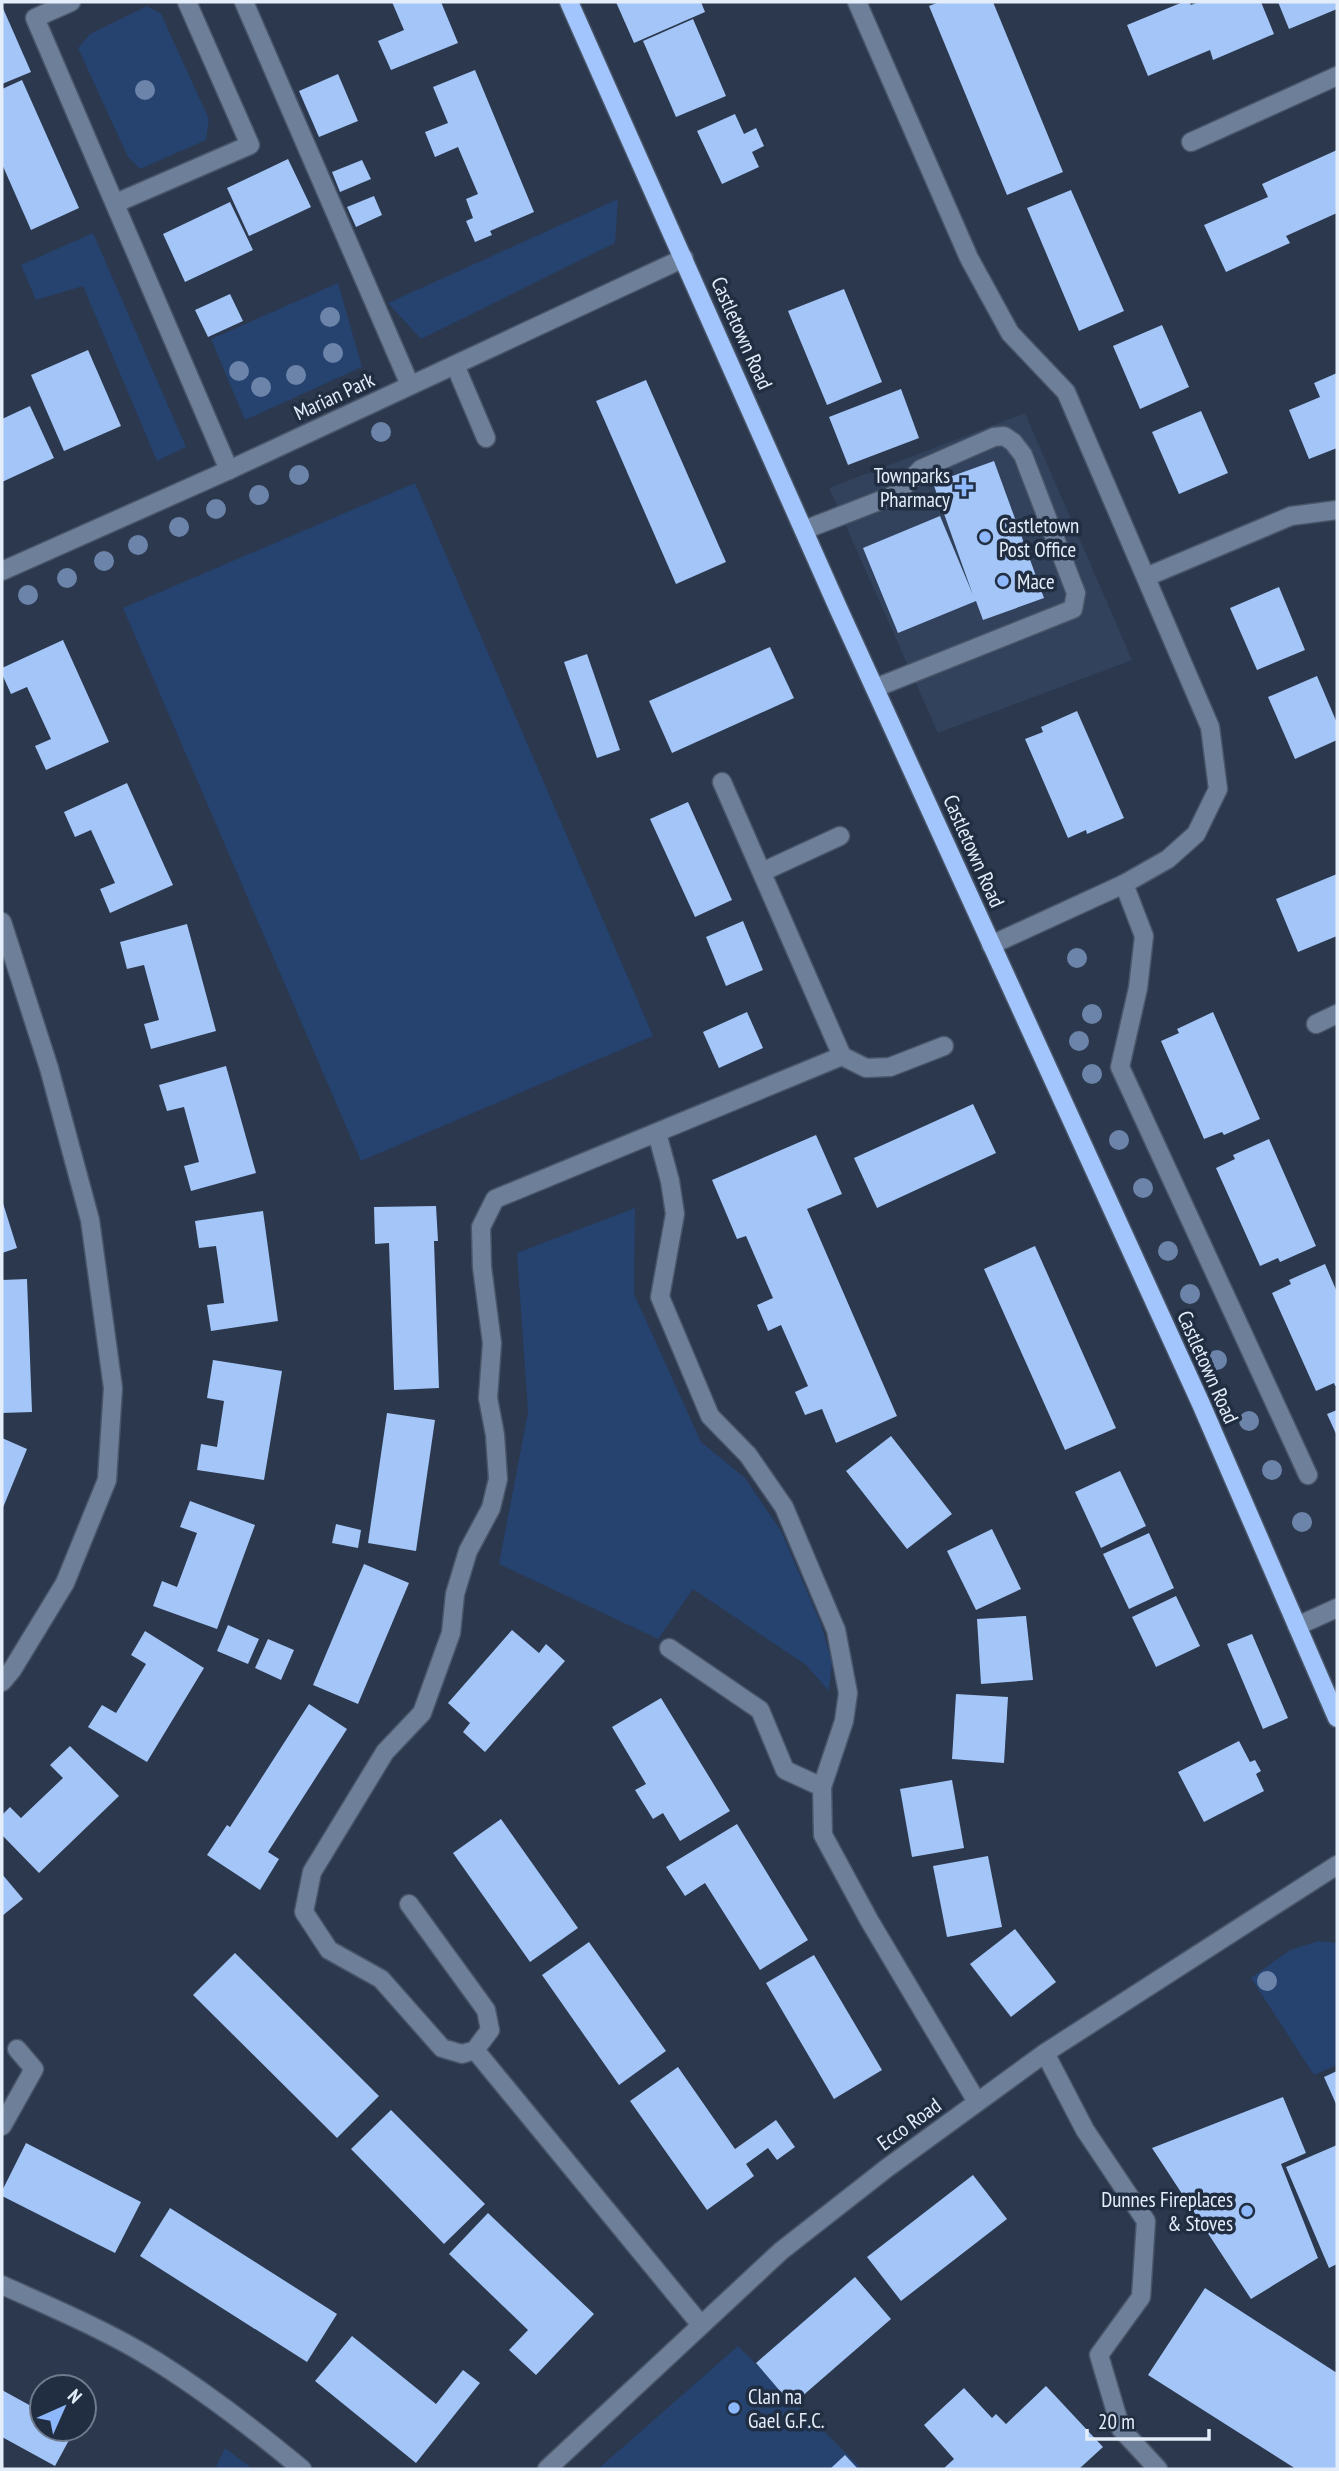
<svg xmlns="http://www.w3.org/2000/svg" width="1339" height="2471" font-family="'PT Sans Narrow',sans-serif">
	<rect width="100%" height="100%" fill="#2b384d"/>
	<polygon fill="#32425c" points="1025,413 1132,660 938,733 829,488"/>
	<g fill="#26426f">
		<polygon points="147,6 161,14 209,119 206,140 140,169 128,157 78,48 90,34"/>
		<polygon points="618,199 615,243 421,339 388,303"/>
		<polygon points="93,233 186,447 157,461 83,286 36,300 21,265"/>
		<polygon points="338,283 362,367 245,420 211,339"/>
		<polygon points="415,483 653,1036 361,1161 123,608"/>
		<polygon points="635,1208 634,1294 701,1442 745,1478 781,1531 821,1624 832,1662 829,1691 806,1665 693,1589 658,1639 499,1564 528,1412 517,1253"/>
		<polygon points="1318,1941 1337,1943 1337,2065 1314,2075 1251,1978 1290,1950"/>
		<polygon points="738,2346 862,2469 598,2469"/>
		<polygon points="225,2448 253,2469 215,2469"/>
	</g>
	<g fill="#a3c5f8">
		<polygon points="392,2 441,2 458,43 391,70 378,41 404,30"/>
		<polygon points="616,2 701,2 705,12 634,43"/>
		<polygon points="939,2 993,2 1063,172 1007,195 929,6"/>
		<polygon points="1183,2 1189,2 1191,5 1199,2 1261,2 1274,34 1213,60 1210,50 1148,76 1127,25"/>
		<polygon points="1278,2 1337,2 1337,9 1289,29"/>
		<polygon points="2,6 31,72 2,84"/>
		<polygon points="693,19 726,96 676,117 643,41"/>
		<polygon points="475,70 534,212 490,231 492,235 475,242 466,221 473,218 466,199 478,194 458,147 435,157 425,132 448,123 433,87"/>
		<polygon points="338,74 358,121 319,137 299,91"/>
		<polygon points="22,80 79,208 31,230 2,164 2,89"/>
		<polygon points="735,114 744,134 756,128 764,146 752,152 759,167 722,184 697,131"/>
		<polygon points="1337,150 1337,213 1286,236 1290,243 1226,272 1204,225 1268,197 1262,184"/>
		<polygon points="288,159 311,207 249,236 227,188"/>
		<polygon points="362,160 371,179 340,192 332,172"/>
		<polygon points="1071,190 1124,311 1079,331 1027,208"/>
		<polygon points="374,196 382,215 356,227 347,207"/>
		<polygon points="230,202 253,250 185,282 163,234"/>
		<polygon points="844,289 882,382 827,405 788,311"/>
		<polygon points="230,294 243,321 208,337 195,310"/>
		<polygon points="1162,325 1189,387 1140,409 1113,346"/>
		<polygon points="88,350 121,426 64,451 31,375"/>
		<polygon points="1337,373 1337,448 1309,459 1289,410 1320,397 1314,383"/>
		<polygon points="646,380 726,562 676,584 596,401"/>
		<polygon points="901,389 919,438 848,465 829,417"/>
		<polygon points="30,406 54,458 2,482 2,419"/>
		<polygon points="1201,411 1228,473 1179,494 1152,432"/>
		<polygon points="994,461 1044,598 983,620 976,601 898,633 863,548 940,516 973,595 933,483"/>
		<polygon points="1279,587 1305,650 1257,670 1230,608"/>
		<polygon points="63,640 109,742 46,770 35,746 51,739 27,687 11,694 2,674 2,668"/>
		<polygon points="770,647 794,698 672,753 649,701"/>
		<polygon points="587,654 620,750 597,758 564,662"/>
		<polygon points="1317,676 1337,723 1337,740 1295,759 1268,697"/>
		<polygon points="1077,711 1124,818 1087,834 1086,830 1068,838 1025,739 1043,732 1041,727"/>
		<polygon points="127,783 173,885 110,913 100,889 115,883 91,830 75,837 64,812"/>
		<polygon points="688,802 732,900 695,917 650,819"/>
		<polygon points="1337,874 1337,936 1298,952 1276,899"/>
		<polygon points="743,921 763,970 726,986 706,937"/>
		<polygon points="187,924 216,1031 151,1049 144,1024 159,1020 144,965 127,969 120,942"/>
		<polygon points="747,1012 763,1048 719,1068 703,1032"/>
		<polygon points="1213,1012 1260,1119 1224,1135 1222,1132 1204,1139 1161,1041 1179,1033 1177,1029"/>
		<polygon points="226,1066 256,1173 191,1191 184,1166 199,1162 184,1107 167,1111 159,1085"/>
		<polygon points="973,1104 996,1153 877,1208 854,1158"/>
		<polygon points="816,1135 842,1194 807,1209 897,1416 836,1443 822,1409 805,1415 795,1392 808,1386 781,1325 768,1331 757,1305 773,1298 746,1236 737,1239 712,1180"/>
		<polygon points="1269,1139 1316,1246 1280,1262 1278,1258 1260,1266 1216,1168 1235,1159 1233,1155"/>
		<polygon points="2,1200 17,1248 2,1253"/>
		<polygon points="436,1206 438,1241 434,1241 439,1388 394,1390 389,1243 375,1244 374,1207"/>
		<polygon points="263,1211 278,1321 211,1331 207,1305 224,1303 220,1273 216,1246 199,1248 195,1221"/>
		<polygon points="1035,1246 1116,1428 1065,1450 984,1269"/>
		<polygon points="1325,1264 1337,1292 1337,1385 1335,1386 1334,1383 1316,1391 1272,1293 1291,1284 1289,1280"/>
		<polygon points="27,1279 32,1412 2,1413 2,1280"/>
		<polygon points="213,1360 282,1371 264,1480 197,1470 201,1444 217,1447 224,1401 207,1398"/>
		<polygon points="1337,1410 1337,1436 1327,1414"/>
		<polygon points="387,1413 435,1420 416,1551 368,1543"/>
		<polygon points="891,1436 952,1514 907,1549 846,1471"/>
		<polygon points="2,1438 27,1449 2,1510"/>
		<polygon points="1120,1471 1146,1526 1101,1548 1075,1492"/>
		<polygon points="190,1501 255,1525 217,1629 153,1606 162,1581 177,1587 197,1533 180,1527"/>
		<polygon points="336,1524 361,1530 358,1548 332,1543"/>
		<polygon points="992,1529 1021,1589 976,1610 947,1551"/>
		<polygon points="1149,1533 1174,1588 1129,1609 1103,1554"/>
		<polygon points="364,1564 409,1583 358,1704 313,1685"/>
		<polygon points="1176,1596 1200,1646 1156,1667 1132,1617"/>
		<polygon points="1026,1616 1033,1680 981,1684 977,1619"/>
		<polygon points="228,1625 259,1639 248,1664 217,1651"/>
		<polygon points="512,1630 539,1653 546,1644 565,1661 485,1752 463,1732 470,1723 448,1703"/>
		<polygon points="145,1631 204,1668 147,1762 88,1727 102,1705 116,1713 146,1664 131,1655"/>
		<polygon points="1252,1634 1288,1718 1263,1729 1227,1644"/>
		<polygon points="268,1639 294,1650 281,1680 255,1668"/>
		<polygon points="956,1694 1008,1697 1004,1763 952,1759"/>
		<polygon points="661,1698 730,1811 680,1841 663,1813 653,1819 635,1790 646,1784 612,1727"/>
		<polygon points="309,1704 347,1729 268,1852 279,1859 260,1890 207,1855 227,1825 230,1827"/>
		<polygon points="1239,1741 1250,1762 1255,1760 1261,1771 1256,1774 1264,1791 1204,1822 1178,1772"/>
		<polygon points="70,1746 119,1796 39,1873 2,1835 2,1815 10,1807 21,1818 63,1778 50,1765"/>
		<polygon points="952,1780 964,1848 912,1857 900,1789"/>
		<polygon points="501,1819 578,1928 530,1962 453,1853"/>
		<polygon points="737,1824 808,1940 760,1970 705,1883 685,1896 666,1867"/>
		<polygon points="988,1856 1002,1927 947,1937 933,1866"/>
		<polygon points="2,1874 23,1899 2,1916"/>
		<polygon points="1015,1929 1056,1982 1011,2017 970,1964"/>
		<polygon points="589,1942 666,2051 619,2085 542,1975"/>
		<polygon points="235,1953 379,2096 337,2138 193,1995"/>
		<polygon points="814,1955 882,2070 834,2099 766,1983"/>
		<polygon points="678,2067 735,2149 776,2120 795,2147 777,2160 768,2148 746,2164 754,2176 707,2210 630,2101"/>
		<polygon points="1337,2071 1337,2106 1324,2077"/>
		<polygon points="1283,2097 1306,2153 1281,2164 1318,2258 1251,2299 1152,2148"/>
		<polygon points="391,2110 485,2204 444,2244 351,2149"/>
		<polygon points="26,2143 141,2202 115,2253 2,2196 2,2191"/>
		<polygon points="1337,2145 1337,2264 1329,2268 1286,2167"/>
		<polygon points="973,2175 1007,2219 901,2301 867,2257"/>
		<polygon points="170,2208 337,2314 307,2362 140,2256"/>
		<polygon points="488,2213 594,2314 536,2375 509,2350 528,2330 449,2254"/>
		<polygon points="855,2277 891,2319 792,2405 756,2363"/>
		<polygon points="1205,2288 1337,2373 1337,2469 1296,2469 1148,2375"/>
		<polygon points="352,2336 436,2404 463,2370 480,2383 416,2463 315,2381"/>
		<polygon points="1046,2386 1103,2447 1079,2469 943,2469 954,2459 924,2425 964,2388 992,2418 996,2414 1006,2424"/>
		<polygon points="2,2390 42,2412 42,2429 75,2429 55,2466 2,2437"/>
		<polygon points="845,2455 858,2469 830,2469"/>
	</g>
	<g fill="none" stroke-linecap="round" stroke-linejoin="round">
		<defs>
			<g id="minor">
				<polyline points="71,2 35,18 229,470"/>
				<polyline points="244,2 410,385"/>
				<polyline points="857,2 969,258 1010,333 1066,392 1210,727 1218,789 1196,834 1168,859 1124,884 991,945"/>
				<polyline points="1191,142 1337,76"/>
				<polyline points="116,203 250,145 187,2"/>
				<polyline points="455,365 486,438"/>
				<polyline points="804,530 897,494 921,469 994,437 1004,436 1013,442 1023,455 1076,593 1073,609 875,688"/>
				<polyline points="2,571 229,470 684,258"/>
				<polyline points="1146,577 1291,516 1337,510"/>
				<polyline points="762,872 840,836"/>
				<polyline points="1124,884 1144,936 1138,988 1120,1067 1308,1475"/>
				<polyline points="2,922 49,1068 90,1220 113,1388 107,1480 65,1583 12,1670 2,1682"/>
				<polyline points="1316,1024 1337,1014"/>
				<polyline points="842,1056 866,1068 890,1067 944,1046"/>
				<polyline points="657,1133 670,1181 675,1214 660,1297 710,1416 748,1455 784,1507 836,1630 848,1693 844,1721 822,1787 823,1835 869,1920 977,2102"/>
				<polyline points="1297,1626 1337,1608"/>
				<polyline points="669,1648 760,1710 785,1770 822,1787"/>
				<polyline points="409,1904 486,2010 490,2030 475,2050 462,2054 442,2048 381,1979 329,1950 304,1912 312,1872 385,1752 422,1713 451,1633 455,1594 468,1551 491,1508 498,1479 495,1435 488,1398 492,1343 482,1267 481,1227 495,1199 842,1056 722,782"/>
				<polyline points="475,2050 701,2325"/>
				<polyline points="1045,2053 1085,2130 1146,2221 1141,2297 1099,2355 1121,2429 1158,2469"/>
				<polyline points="2,2126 34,2069 17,2049"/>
				<path d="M 2,2285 C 53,2308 108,2331 156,2361 C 207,2393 255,2430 302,2469"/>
				<polyline points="547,2469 781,2251 887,2168 1045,2053 1337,1865"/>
			</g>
			<polyline id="major" points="569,2 839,610 1201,1404 1337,1718"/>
		</defs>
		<use href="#minor" stroke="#495569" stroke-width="21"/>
		<use href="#major" stroke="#495569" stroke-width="21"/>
		<use href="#minor" stroke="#6e7f9a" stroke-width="18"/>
		<use href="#major" stroke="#a1c5fc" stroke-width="18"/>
	</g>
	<g fill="#6c84a9">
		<circle cx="145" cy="90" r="10"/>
		<circle cx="330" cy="317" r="10"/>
		<circle cx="333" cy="353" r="10"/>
		<circle cx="239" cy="371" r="10"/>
		<circle cx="296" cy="375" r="10"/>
		<circle cx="261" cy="387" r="10"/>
		<circle cx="381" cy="432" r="10"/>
		<circle cx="299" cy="475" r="10"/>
		<circle cx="259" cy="495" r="10"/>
		<circle cx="216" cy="509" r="10"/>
		<circle cx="179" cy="527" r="10"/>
		<circle cx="138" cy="545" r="10"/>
		<circle cx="104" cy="561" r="10"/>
		<circle cx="67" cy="578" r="10"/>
		<circle cx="28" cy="595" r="10"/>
		<circle cx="1077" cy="958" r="10"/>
		<circle cx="1092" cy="1014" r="10"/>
		<circle cx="1079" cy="1041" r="10"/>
		<circle cx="1092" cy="1074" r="10"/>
		<circle cx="1119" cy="1140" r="10"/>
		<circle cx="1143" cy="1188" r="10"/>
		<circle cx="1168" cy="1251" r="10"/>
		<circle cx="1190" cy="1294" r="10"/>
		<circle cx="1217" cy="1360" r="10"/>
		<circle cx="1249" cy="1421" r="10"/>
		<circle cx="1272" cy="1470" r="10"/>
		<circle cx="1302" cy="1522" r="10"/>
		<circle cx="1267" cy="1981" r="10"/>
	</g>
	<g fill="#8db9fc" stroke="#212e42" stroke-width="2.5">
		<path d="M960.5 476.5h7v7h7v7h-7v7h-7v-7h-7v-7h7z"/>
		<circle cx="985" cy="537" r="7"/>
		<circle cx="1003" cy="581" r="7"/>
		<circle cx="1247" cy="2211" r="7"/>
		<circle cx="734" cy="2408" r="7"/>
	</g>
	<g text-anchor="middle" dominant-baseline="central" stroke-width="7" stroke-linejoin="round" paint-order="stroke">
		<g font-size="21" fill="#e4edfa" stroke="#212e42">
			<text transform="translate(742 333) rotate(66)">Castletown Road</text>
			<text transform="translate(334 396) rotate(-25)">Marian Park</text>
			<text transform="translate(974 851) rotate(66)">Castletown Road</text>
			<text transform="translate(1208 1367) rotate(66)">Castletown Road</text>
			<text transform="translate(909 2124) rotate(-36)">Ecco Road</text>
		</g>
		<g font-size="21" fill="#e4edfa" stroke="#212e42" text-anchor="start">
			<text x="950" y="475" text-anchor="end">Townparks<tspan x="950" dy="24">Pharmacy</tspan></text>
			<text x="999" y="525">Castletown<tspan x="999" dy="24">Post Office</tspan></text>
			<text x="1017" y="581">Mace</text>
			<text x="1233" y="2199" text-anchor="end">Dunnes Fireplaces<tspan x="1233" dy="24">&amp; Stoves</tspan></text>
			<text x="748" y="2396">Clan na<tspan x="748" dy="24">Gael G.F.C.</tspan></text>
		</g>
	</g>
	<rect width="1339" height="2471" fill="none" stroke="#e4edfa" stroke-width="7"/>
	<g transform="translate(63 2408) rotate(45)"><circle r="33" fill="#212e42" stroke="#6f7a8c" stroke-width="2"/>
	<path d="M0-5L12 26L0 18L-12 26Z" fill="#8db9fc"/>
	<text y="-10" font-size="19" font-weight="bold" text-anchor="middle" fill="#e4edfa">N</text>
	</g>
	<path d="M1087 2429v10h122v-10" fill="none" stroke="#e4edfa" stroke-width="3.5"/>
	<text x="1098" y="2429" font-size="21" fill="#e4edfa" stroke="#212e42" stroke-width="5" paint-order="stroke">20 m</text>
</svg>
